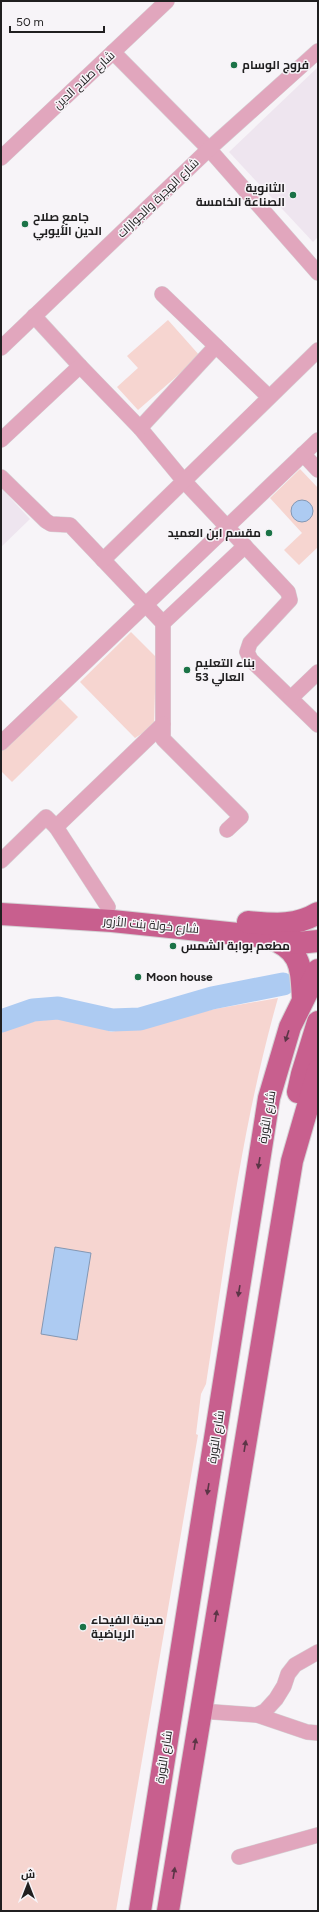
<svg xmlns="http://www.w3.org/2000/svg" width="319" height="1912" font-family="Figtree,Cairo,sans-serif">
	<rect width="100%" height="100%" fill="#f7f4f8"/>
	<g fill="#eee5ef">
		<polygon points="318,67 318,237 313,242 229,152"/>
		<polygon points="1,488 30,519 1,547"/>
	</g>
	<g fill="#f6d5d0">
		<polygon points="168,320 200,356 138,410 117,387 138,368 127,356"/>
		<polygon points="300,469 318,488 318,547 299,565 284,550 302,533 270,498"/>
		<polygon points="131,632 156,657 154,726 135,738 80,682"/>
		<polygon points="57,696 78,717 12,782 1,771 1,751"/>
		<path d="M 278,998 C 242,1124 226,1255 206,1384 L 201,1394 L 196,1434 L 198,1435 L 116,1911 L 1,1911 L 1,1032 L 35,1021 L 57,1019 L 90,1022 L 111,1032 L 215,1009 Z"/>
	</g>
	<g fill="#adcbf2" stroke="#8397b3">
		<circle cx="302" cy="511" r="11"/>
		<polygon points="55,1247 91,1253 77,1340 41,1334"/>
	</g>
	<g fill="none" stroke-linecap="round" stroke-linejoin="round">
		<polyline stroke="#adcbf2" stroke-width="23" points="1,1021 33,1010 58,1008 112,1020 140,1019 212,998 283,984"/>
		<defs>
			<g id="street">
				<polyline points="113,52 209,149 318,273"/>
				<polyline points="1,158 167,1"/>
				<polyline points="162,294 269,397"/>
				<polyline points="34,316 80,366 140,428 183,480 288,592 290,600 250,643 247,652 251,660 318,725"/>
				<polyline points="1,348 209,149 318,51"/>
				<polyline points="140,428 216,346"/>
				<polyline points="1,440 80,366"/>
				<polyline points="303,454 318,470"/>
				<polyline points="1,477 46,521 51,524 70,525 163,623 245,546"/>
				<polyline points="103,560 318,350"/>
				<polyline points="163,623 163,724"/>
				<polyline points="291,698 318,672"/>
				<polyline points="1,743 318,440"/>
				<polyline points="56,827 108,907"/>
				<polyline points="1,861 46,817 56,827 163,724 163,739 241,817 227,830"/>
				<polyline points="200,1711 257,1715 265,1711 276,1699 284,1686 288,1674 295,1665 318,1652"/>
				<polyline points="257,1715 307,1732 318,1733"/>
				<polyline points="239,1857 318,1835"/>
			</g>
			<g id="primary">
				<path d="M 1,914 L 112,921 L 267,937 C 302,950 301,966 303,999"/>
				<path d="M 248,922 C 273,924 295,927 318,913"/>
				<polyline points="280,942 298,943 318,941"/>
				<polyline points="298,1092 302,1074 318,1022"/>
				<polyline points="140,1911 269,1098 290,1027 318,970"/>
				<polyline points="168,1911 292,1161 318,1071"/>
			</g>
		</defs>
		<use href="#street" stroke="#d5d2d5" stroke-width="16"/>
		<use href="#primary" stroke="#d5d2d5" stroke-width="24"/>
		<use href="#street" stroke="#e1a6bd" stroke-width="15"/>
		<use href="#primary" stroke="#c85f8e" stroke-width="22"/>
	</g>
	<defs><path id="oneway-solid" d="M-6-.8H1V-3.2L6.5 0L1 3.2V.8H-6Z"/></defs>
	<g fill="#5b3546">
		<use href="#oneway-solid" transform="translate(287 1036) rotate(108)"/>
		<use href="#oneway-solid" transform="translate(259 1163) rotate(99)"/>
		<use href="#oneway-solid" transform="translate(239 1291) rotate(99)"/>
		<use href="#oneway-solid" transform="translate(245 1446) rotate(-81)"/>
		<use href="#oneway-solid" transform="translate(208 1489) rotate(99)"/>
		<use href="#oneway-solid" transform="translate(216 1616) rotate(-81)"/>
		<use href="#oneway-solid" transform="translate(195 1744) rotate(-81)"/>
		<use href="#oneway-solid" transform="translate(174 1873) rotate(-81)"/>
	</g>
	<g fill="#1b7347" stroke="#f7f4f8" stroke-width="1.5">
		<circle cx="234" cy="65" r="4"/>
		<circle cx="293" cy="195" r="4"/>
		<circle cx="25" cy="224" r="4"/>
		<circle cx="269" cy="533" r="4"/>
		<circle cx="187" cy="670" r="4"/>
		<circle cx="173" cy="946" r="4"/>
		<circle cx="138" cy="977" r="4"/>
		<circle cx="83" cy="1627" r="4"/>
	</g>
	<g text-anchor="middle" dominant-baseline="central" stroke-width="3" stroke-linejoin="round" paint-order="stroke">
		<g font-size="12" font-weight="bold" fill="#201f20" stroke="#f7f4f8" text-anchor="start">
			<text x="242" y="65">فروج الوسام</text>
			<text x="285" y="188" text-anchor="end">الثانوية<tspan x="285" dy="14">الصناعة الخامسة</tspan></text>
			<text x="33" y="217">جامع صلاح<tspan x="33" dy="14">الدين الأيوبي</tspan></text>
			<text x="261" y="533" text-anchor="end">مقسم ابن العميد</text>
			<text x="195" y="663">بناء التعليم<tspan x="195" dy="14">العالي 53</tspan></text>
			<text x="181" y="946">مطعم بوابة الشمس</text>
			<text x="146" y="977">Moon house</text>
			<text x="91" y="1620">مدينة الفيحاء<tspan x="91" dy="14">الرياضية</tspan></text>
		</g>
		<g font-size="12" fill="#201f20" stroke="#f7f4f8">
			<text transform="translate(84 80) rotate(-43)">شارع صلاح الدين</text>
			<text transform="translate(158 198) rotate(-44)">شارع الهجرة والجوازات</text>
			<text transform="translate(151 925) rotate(5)">شارع خولة بنت الأزور</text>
			<text transform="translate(267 1117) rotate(-80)">شارع الثورة</text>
			<text transform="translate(216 1437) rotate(-81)">شارع الثورة</text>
			<text transform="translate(164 1757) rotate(-81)">شارع الثورة</text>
		</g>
	</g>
	<rect width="319" height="1912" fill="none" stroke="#201f20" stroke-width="4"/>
	<g transform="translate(28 1884)" stroke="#f7f4f8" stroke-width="3" paint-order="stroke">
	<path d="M0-3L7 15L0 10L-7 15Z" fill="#201f20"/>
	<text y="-6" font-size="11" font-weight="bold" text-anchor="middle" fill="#201f20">ش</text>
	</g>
	<path d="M10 26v6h94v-6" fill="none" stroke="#201f20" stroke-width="2"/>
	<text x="16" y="26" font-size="12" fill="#201f20" stroke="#f7f4f8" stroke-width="3" paint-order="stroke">50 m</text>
</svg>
